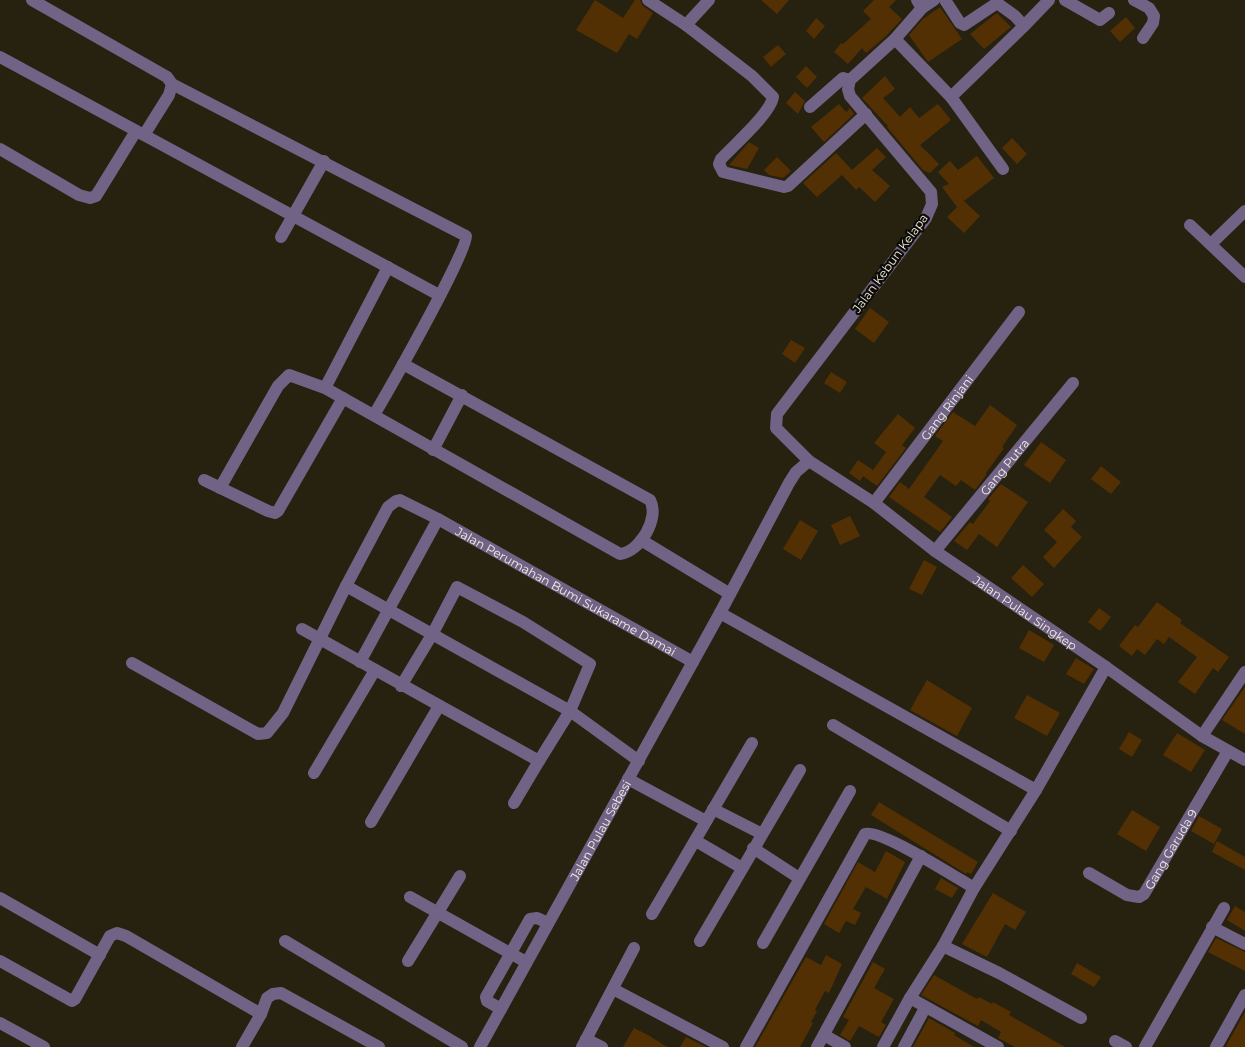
<svg xmlns="http://www.w3.org/2000/svg" width="1245" height="1047" font-family="Montserrat,sans-serif">
	<rect width="100%" height="100%" fill="#27210f"/>
	<g fill="#533003">
		<polygon points="595,0 623,18 635,0 640,0 643,6 653,13 637,39 629,34 617,53 576,30"/>
		<polygon points="761,0 789,0 777,14"/>
		<polygon points="874,0 896,0 889,7 902,19 885,37 866,53 862,48 848,64 834,52 841,43 843,44 871,19 863,11"/>
		<polygon points="940,7 962,39 928,62 909,35 923,19"/>
		<polygon points="997,13 1011,27 984,49 970,34"/>
		<polygon points="1126,17 1135,28 1120,42 1110,31"/>
		<polygon points="816,18 825,26 814,39 806,31"/>
		<polygon points="778,45 786,54 771,67 763,57"/>
		<polygon points="806,66 817,77 807,88 796,77"/>
		<polygon points="885,76 895,89 883,98 900,117 910,107 919,118 938,104 951,120 920,145 939,164 930,173 923,170 887,127 888,126 862,98"/>
		<polygon points="795,92 805,101 798,114 786,103"/>
		<polygon points="839,104 846,112 850,108 854,114 824,142 811,127"/>
		<polygon points="1012,138 1027,154 1017,164 1002,148"/>
		<polygon points="749,142 759,148 747,169 729,165"/>
		<polygon points="877,148 886,157 872,170 890,186 875,202 859,187 856,190 842,175 817,197 803,183 836,153 852,170"/>
		<polygon points="977,156 994,178 964,201 980,216 964,233 947,217 957,207 942,187 949,184 938,172 950,161 958,170"/>
		<polygon points="777,157 791,171 783,178 769,175 764,170"/>
		<polygon points="870,308 889,322 874,343 855,329"/>
		<polygon points="791,340 805,348 795,363 782,354"/>
		<polygon points="831,372 847,382 840,393 824,383"/>
		<polygon points="990,405 1017,425 1002,447 1004,448 986,473 987,474 975,490 961,480 956,486 940,475 924,497 952,517 940,532 889,497 900,482 909,489 943,441 935,436 953,412 975,426"/>
		<polygon points="898,414 915,428 902,445 906,448 877,486 863,476 860,481 849,473 858,460 873,470 886,452 874,443"/>
		<polygon points="1041,442 1066,460 1050,483 1024,465"/>
		<polygon points="1101,466 1121,482 1111,494 1091,479"/>
		<polygon points="1001,484 1028,502 997,547 979,534 967,550 954,541 970,522 973,524 990,501 988,499"/>
		<polygon points="1063,509 1076,521 1071,527 1082,537 1054,568 1043,557 1057,542 1044,530"/>
		<polygon points="850,516 860,536 840,545 831,525"/>
		<polygon points="800,520 818,531 801,560 783,549"/>
		<polygon points="924,560 937,567 922,595 909,589"/>
		<polygon points="1023,565 1044,584 1032,597 1011,578"/>
		<polygon points="1157,602 1182,620 1180,623 1229,657 1218,672 1213,668 1195,694 1178,682 1197,657 1169,637 1164,644 1157,639 1145,655 1137,649 1132,656 1119,646 1135,625 1138,627"/>
		<polygon points="1099,608 1111,617 1100,631 1088,622"/>
		<polygon points="1029,630 1054,645 1044,662 1019,648"/>
		<polygon points="1076,658 1094,669 1084,684 1066,674"/>
		<polygon points="927,680 972,708 957,736 910,710"/>
		<polygon points="1245,687 1245,734 1222,720"/>
		<polygon points="1027,695 1060,713 1047,736 1014,718"/>
		<polygon points="1129,732 1142,740 1132,757 1119,749"/>
		<polygon points="1177,733 1205,750 1191,772 1163,755"/>
		<polygon points="879,802 978,862 971,874 967,872 966,874 871,815"/>
		<polygon points="1132,810 1160,827 1146,851 1117,834"/>
		<polygon points="1199,816 1222,829 1214,844 1191,831"/>
		<polygon points="1217,841 1245,857 1245,870 1212,852"/>
		<polygon points="886,851 905,862 887,899 866,887 853,909 861,913 855,925 846,921 839,933 824,924 858,862 875,872"/>
		<polygon points="941,878 958,888 952,898 935,889"/>
		<polygon points="993,893 1026,912 1015,930 1005,924 987,957 962,944"/>
		<polygon points="1235,906 1245,912 1245,931 1227,920"/>
		<polygon points="1216,938 1245,952 1245,971 1208,952"/>
		<polygon points="826,955 842,964 829,993 825,991 815,1010 817,1011 811,1022 813,1023 800,1047 755,1047 806,957 821,965"/>
		<polygon points="873,962 885,969 874,988 894,999 881,1022 886,1025 879,1037 859,1026 850,1041 840,1035 849,1020 843,1017"/>
		<polygon points="1077,963 1101,977 1094,987 1071,974"/>
		<polygon points="934,975 977,999 979,997 992,1004 993,1002 1011,1012 1009,1015 1065,1047 1015,1047 1002,1040 998,1038 1001,1032 981,1020 978,1026 921,995"/>
		<polygon points="1245,1012 1245,1047 1228,1047 1226,1046"/>
		<polygon points="929,1018 955,1033 954,1035 974,1047 913,1047"/>
		<polygon points="634,1028 648,1035 667,1047 623,1047"/>
		<polygon points="686,1037 706,1047 680,1047"/>
	</g>
	<g fill="none" stroke-linecap="round" stroke-linejoin="round">
		<g stroke="#716386" stroke-width="12">
			<path d="M 32,0 L 167,77 L 172,84 L 466,236 C 469,249 387,393 374,415"/>
			<polyline points="648,0 686,25 709,0"/>
			<path id="s1" d="M 917,0 L 922,8 L 895,39 L 850,80 L 848,89 L 850,96 L 931,192 L 932,204 L 926,218 L 777,414 L 776,428 L 809,461 L 874,503 L 935,551 L 1106,667 L 1202,736 L 1245,760"/>
			<polyline points="945,0 960,23 964,25 997,3 1015,16 1024,26 1049,0"/>
			<polyline points="1065,0 1100,20 1109,13"/>
			<polyline points="1134,0 1149,8 1154,16 1153,23 1143,38"/>
			<polyline points="922,8 934,0"/>
			<path d="M 686,25 L 752,76 L 773,97 C 770,114 734,145 721,159 L 719,164 L 723,172 L 784,187 L 788,186 L 866,114"/>
			<polyline points="895,39 951,97 1003,169"/>
			<polyline points="0,57 439,295"/>
			<polyline points="951,97 1024,26"/>
			<polyline points="810,107 843,78 850,80"/>
			<polyline points="144,135 169,95 172,84"/>
			<polyline points="0,149 79,195 90,198 96,196 136,131"/>
			<polyline points="1190,225 1245,277"/>
			<polyline points="281,237 324,161"/>
			<polyline points="1211,244 1245,211"/>
			<polyline points="325,388 388,267"/>
			<polyline points="433,450 462,395"/>
			<polyline points="204,480 268,511 275,513 278,511 343,398"/>
			<path d="M 220,488 L 278,386 L 289,375 L 325,388 L 620,554 C 640,552 660,518 650,500 L 403,364"/>
			<path id="s2" d="M 874,503 L 1019,312"/>
			<polyline points="641,540 730,594"/>
			<path id="s3" d="M 935,551 L 1073,383"/>
			<polyline points="346,586 570,711 639,761"/>
			<polyline points="720,613 1036,790"/>
			<polyline points="302,629 539,761 570,711 590,664 523,622 457,587 433,633 401,686"/>
			<polyline points="360,662 438,519"/>
			<path id="s4" d="M 132,663 L 258,734 L 267,733 L 283,713 L 346,586 L 388,507 L 396,501 L 400,500 L 438,519 L 693,662"/>
			<polyline points="833,725 1011,831"/>
			<polyline points="1202,736 1245,672"/>
			<polyline points="314,773 375,670"/>
			<polyline points="628,779 706,821"/>
			<polyline points="514,803 539,761"/>
			<polyline points="713,809 762,834"/>
			<polyline points="371,822 439,706"/>
			<polyline points="696,841 742,868"/>
			<polyline points="753,848 799,878"/>
			<path id="s5" d="M 1089,873 L 1127,895 L 1139,897 L 1144,894 L 1228,751"/>
			<polyline points="410,897 526,962"/>
			<polyline points="0,898 100,955"/>
			<polyline points="652,914 752,743"/>
			<polyline points="1212,927 1245,944"/>
			<polyline points="285,941 462,1047"/>
			<polyline points="700,941 800,770"/>
			<polyline points="763,943 850,791"/>
			<polyline points="943,946 999,973 1081,1018"/>
			<polyline points="0,961 72,1001 75,999 110,936 117,933 126,936 261,1014"/>
			<polyline points="408,961 460,876"/>
			<polyline points="613,989 723,1047"/>
			<polyline points="501,1009 487,1001 486,997 530,919 537,918 548,923"/>
			<polyline points="0,1023 44,1047"/>
			<polyline points="824,1035 845,1047"/>
			<polyline points="586,1039 602,1047"/>
			<polyline points="1115,1041 1126,1047"/>
			<polyline points="242,1047 261,1014 267,998 273,994 281,993 379,1047"/>
			<path id="s6" d="M 480,1047 L 720,613 L 789,483 L 796,472 L 809,461"/>
			<polyline points="582,1047 634,948"/>
			<path d="M 746,1047 L 865,834 C 879,828 957,878 974,888"/>
			<polyline points="817,1047 921,856"/>
			<polyline points="883,1047 910,998"/>
			<polyline points="904,1047 925,1008"/>
			<polyline points="998,1047 910,998 943,946 974,888 1036,790 1106,667"/>
			<polyline points="1145,1047 1224,908"/>
			<polyline points="1216,1047 1245,995"/>
		</g>
	</g>
	<g text-anchor="middle" dominant-baseline="central" stroke-width="4.5" stroke-linejoin="round" paint-order="stroke">
		<g font-size="12" fill="#f2eee2" stroke="#0d0b05">
			<text transform="translate(890 263) rotate(-54)">Jalan Kebun Kelapa</text>
			<text stroke="none"><textPath href="#s2" startOffset="120">Gang Rinjani</textPath></text>
			<text stroke="none"><textPath href="#s3" startOffset="109">Gang Putra</textPath></text>
			<text stroke="none"><textPath href="#s4" startOffset="614">Jalan Perumahan Bumi Sukarame Damai</textPath></text>
			<text stroke="none"><textPath href="#s1" startOffset="852">Jalan Pulau Singkep</textPath></text>
			<text stroke="none"><textPath href="#s6" startOffset="248">Jalan Pulau Sebesi</textPath></text>
			<text stroke="none"><textPath href="#s5" startOffset="114">Gang Garuda 9</textPath></text>
		</g>
	</g>
</svg>
